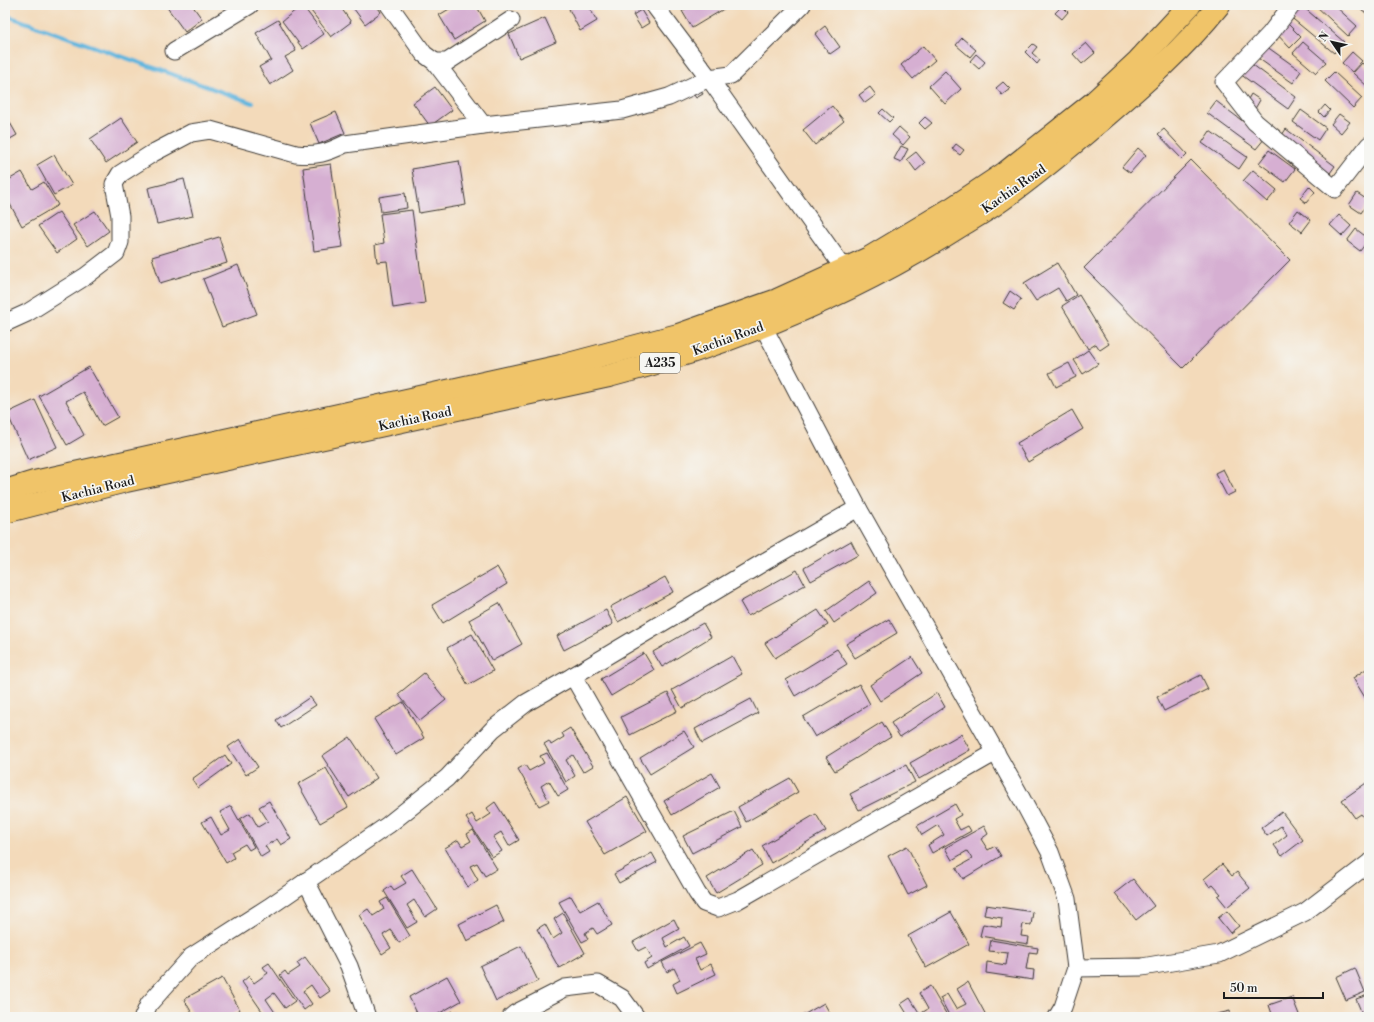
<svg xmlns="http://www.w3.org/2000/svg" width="1374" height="1022" font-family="'Libre Bodoni',serif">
	<rect width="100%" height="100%" fill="#f6f6f2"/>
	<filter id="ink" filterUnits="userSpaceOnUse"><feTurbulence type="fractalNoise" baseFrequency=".025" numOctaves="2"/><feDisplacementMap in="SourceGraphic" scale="8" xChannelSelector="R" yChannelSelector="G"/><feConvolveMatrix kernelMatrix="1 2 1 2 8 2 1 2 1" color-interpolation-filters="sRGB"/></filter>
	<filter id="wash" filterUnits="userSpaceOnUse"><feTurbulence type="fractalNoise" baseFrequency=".012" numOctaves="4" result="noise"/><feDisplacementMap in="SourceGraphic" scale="16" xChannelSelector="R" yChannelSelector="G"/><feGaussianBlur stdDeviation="0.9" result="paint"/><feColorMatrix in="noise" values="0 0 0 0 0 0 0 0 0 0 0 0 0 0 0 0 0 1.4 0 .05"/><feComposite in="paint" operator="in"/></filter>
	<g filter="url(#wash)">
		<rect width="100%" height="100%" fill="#f3daba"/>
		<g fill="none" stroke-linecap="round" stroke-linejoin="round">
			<polyline stroke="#62b6de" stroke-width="4" points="5,15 253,103"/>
		</g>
		<g id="blocks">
			<g fill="#d6afd2">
				<polygon points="167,5 192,5 202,19 185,32 166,6"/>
				<polygon points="302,5 324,34 303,49 282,21"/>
				<polygon points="311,5 339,5 351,22 331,37 308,7"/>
				<polygon points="351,5 376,5 381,12 365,24"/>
				<polygon points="456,5 476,5 485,21 454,40 439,15"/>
				<polygon points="576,5 588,5 597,21 580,31 569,9"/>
				<polygon points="692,5 726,5 727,7 692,28 682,11"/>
				<polygon points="1297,5 1301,5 1344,42 1334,53 1288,15"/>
				<polygon points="1315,5 1334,5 1357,26 1348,36"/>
				<polygon points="1356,5 1369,5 1369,9 1366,13"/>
				<polygon points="1062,6 1068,12 1062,19 1055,13"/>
				<polygon points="641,10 649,23 641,28 633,15"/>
				<polygon points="545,18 556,42 519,58 509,34"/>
				<polygon points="278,20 296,51 285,57 293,70 270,85 259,67 271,60 256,33"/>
				<polygon points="1284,20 1301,37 1290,48 1274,31"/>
				<polygon points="825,26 840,47 830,54 815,34"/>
				<polygon points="962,38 976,50 970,57 956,45"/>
				<polygon points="1303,42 1326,62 1316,73 1293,53"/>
				<polygon points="1086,43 1095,53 1082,64 1073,54"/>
				<polygon points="1033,44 1037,47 1032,53 1040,60 1037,64 1025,52"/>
				<polygon points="1263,44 1301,71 1293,83 1255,56"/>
				<polygon points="923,46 935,60 913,79 901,65"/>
				<polygon points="1352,52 1362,61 1352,72 1342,63"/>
				<polygon points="976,54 985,62 979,69 970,61"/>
				<polygon points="1249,62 1296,97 1288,109 1240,74"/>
				<polygon points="1362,63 1369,70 1369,88 1353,73"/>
				<polygon points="945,71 961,89 945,104 929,86"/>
				<polygon points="1334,72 1362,98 1353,108 1325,81"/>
				<polygon points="1003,82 1010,89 1002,95 996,88"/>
				<polygon points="435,87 452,110 430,126 413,103"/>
				<polygon points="870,87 876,95 865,103 859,95"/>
				<polygon points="701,90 703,94 696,98 694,95"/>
				<polygon points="1251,94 1260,100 1252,114 1243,108"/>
				<polygon points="1216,101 1265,138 1256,149 1207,113"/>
				<polygon points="1325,105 1330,110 1324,117 1319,112"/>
				<polygon points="832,106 844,121 815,145 803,130"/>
				<polygon points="883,109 893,118 889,122 879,113"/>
				<polygon points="1301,110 1326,128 1318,140 1293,122"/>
				<polygon points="336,112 345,133 319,144 310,123"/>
				<polygon points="5,114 17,135 5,142"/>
				<polygon points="1339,114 1350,122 1341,133 1331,124"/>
				<polygon points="925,117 932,123 925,129 919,123"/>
				<polygon points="121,118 137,142 106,163 90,139"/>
				<polygon points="899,127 910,137 903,145 892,135"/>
				<polygon points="1164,129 1187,154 1182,159 1158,134"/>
				<polygon points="1286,129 1335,166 1325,180 1278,141"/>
				<polygon points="1210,131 1247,157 1239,169 1202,143"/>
				<polygon points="956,144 964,150 960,155 952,149"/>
				<polygon points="901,146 908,149 901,162 894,159"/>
				<polygon points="1138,148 1146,155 1130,173 1122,167"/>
				<polygon points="1269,150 1295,169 1285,182 1259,163"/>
				<polygon points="916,152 925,163 916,171 907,159"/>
				<polygon points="54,155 72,185 54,195 37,165"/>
				<polygon points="1191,160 1290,260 1183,368 1084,268"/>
				<polygon points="459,161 466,205 419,213 412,169"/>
				<polygon points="331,164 343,247 314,251 303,168"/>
				<polygon points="1253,170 1277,190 1267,202 1243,181"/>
				<polygon points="22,172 32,189 44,182 58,205 22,226 5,195 5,182"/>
				<polygon points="184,179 193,216 157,224 148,188"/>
				<polygon points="1309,186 1315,192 1306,203 1300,198"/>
				<polygon points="405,193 407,208 381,212 379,197"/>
				<polygon points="1357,193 1369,201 1361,213 1349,205"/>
				<polygon points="412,210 425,303 393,308 387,261 377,262 375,245 384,243 380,214"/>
				<polygon points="1298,210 1311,220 1302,232 1289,222"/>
				<polygon points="95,211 109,231 88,246 73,225"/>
				<polygon points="59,212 77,239 57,253 38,226"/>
				<polygon points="1339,215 1351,226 1342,236 1330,225"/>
				<polygon points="1356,229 1369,239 1360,251 1347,241"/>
				<polygon points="219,237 227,263 160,283 152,257"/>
				<polygon points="1057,263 1076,295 1066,301 1058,288 1036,301 1024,283"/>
				<polygon points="238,265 257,314 222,327 203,279"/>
				<polygon points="1010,291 1021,299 1014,310 1003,303"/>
				<polygon points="1079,295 1109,344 1100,350 1096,344 1088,349 1062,306"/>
				<polygon points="1088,350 1098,364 1083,374 1074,360"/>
				<polygon points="1069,363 1076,377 1056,387 1049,373"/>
				<polygon points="89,367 118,417 102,426 83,392 66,401 84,435 67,445 39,396"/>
				<polygon points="35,400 57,447 28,460 7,413"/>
				<polygon points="1072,410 1083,429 1028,462 1017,443"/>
				<polygon points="1223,469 1235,492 1227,496 1215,473"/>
				<polygon points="851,541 858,555 811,581 804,568"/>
				<polygon points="497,567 507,584 443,623 432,605"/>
				<polygon points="797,570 805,585 748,616 740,602"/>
				<polygon points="665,577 673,592 618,622 610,607"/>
				<polygon points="869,581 877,593 834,623 826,611"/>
				<polygon points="499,603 522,644 492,661 469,620"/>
				<polygon points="606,610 613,624 564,650 557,636"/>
				<polygon points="818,610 828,625 775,658 765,643"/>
				<polygon points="889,619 897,633 855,658 846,644"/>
				<polygon points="703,623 711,637 662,667 653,652"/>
				<polygon points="472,634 493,671 468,685 447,648"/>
				<polygon points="837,649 847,664 795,696 786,680"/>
				<polygon points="644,653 654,670 611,696 601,679"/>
				<polygon points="732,656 742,674 682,708 672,690"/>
				<polygon points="912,657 922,673 880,701 870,685"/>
				<polygon points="1369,667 1369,704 1353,678"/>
				<polygon points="424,673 446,700 420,721 398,694"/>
				<polygon points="1201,675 1208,689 1164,711 1157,697"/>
				<polygon points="859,684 870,704 815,737 803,717"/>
				<polygon points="668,693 677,711 630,735 621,717"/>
				<polygon points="937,693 945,707 900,737 891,723"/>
				<polygon points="310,697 316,705 281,728 276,720"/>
				<polygon points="751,699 758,713 702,743 695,729"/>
				<polygon points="403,702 424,738 396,755 374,719"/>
				<polygon points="882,722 891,737 835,771 826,757"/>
				<polygon points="570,728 593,766 583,772 573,755 566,760 575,776 566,782 544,744 549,741 551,745 564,737 562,733"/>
				<polygon points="684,731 694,747 650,774 640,758"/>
				<polygon points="961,734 970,750 919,779 910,763"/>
				<polygon points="350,737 377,778 349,797 322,756"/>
				<polygon points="240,739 258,767 246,775 228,747"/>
				<polygon points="547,753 568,790 558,796 549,781 541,786 549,801 539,806 518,769 525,765 529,771 544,763 540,756"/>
				<polygon points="225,755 231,764 198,788 192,779"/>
				<polygon points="906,765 915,782 859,810 850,794"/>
				<polygon points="326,768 348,807 320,823 298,784"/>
				<polygon points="712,773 720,787 672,815 664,801"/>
				<polygon points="790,778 798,792 746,822 738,807"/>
				<polygon points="1369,781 1369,825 1361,814 1355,818 1342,800"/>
				<polygon points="627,797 647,831 605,855 585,822"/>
				<polygon points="269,801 291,839 281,845 277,839 265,846 269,852 261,857 240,819 250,813 258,827 268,821 259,807"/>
				<polygon points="495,802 519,840 509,846 501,832 493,837 502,851 492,857 466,818 472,814 477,823 491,814 487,808"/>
				<polygon points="955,804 961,815 954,819 960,830 968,826 971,831 932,853 928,845 944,835 938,825 922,835 917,826"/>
				<polygon points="231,806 254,847 249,850 245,844 231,852 234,858 226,863 202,822 211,817 221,835 230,830 220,812"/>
				<polygon points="734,811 742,827 692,853 683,836"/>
				<polygon points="1282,812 1303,840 1282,856 1274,845 1287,835 1281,826 1267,836 1261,828"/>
				<polygon points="816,814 826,831 771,863 762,846"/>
				<polygon points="984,826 988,834 981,839 988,850 995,846 1001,856 963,879 956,868 972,859 967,851 952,860 945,848"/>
				<polygon points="473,830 497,869 485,876 477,863 470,866 478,880 468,887 445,848 458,840 462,846 471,841 467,834"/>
				<polygon points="907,846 927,885 908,895 888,856"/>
				<polygon points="753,850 762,865 716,893 707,878"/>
				<polygon points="652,853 657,862 619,883 614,874"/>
				<polygon points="1222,864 1232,876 1237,872 1250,888 1227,907 1218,896 1221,894 1213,885 1210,887 1204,879"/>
				<polygon points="412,869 437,909 425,917 414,900 407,905 417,922 407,928 384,891 391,886 394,890 406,883 401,876"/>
				<polygon points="1133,879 1154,906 1136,920 1115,893"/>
				<polygon points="571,896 580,911 598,901 612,925 597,934 593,928 585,933 588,939 582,942 559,902"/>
				<polygon points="387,898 410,936 399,943 391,930 383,935 391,948 382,954 359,915 368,909 373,916 384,909 380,902"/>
				<polygon points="496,905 504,922 467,941 459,924"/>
				<polygon points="986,905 1033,912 1031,925 1023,924 1021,936 1029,937 1028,944 980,936 983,924 1001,927 1002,918 984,915"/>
				<polygon points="1227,911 1239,926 1230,933 1218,918"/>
				<polygon points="951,912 969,944 926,968 908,936"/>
				<polygon points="563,913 585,953 559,968 537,929 545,924 553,939 562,933 554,919"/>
				<polygon points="674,919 679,929 663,938 667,947 684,937 689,946 647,969 644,963 652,958 646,947 638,951 633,942"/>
				<polygon points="991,940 1038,948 1037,953 1029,952 1026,969 1034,970 1033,980 986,973 987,962 1006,965 1008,953 989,951"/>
				<polygon points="700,943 706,954 695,959 700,970 711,964 716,974 677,993 673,984 680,980 674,968 667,972 662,962"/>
				<polygon points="521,946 538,981 496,1001 480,966"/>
				<polygon points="305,957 330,991 320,998 311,985 303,991 312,1004 304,1010 280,975 285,971 288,975 300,967 297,963"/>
				<polygon points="269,963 295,1001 285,1008 274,993 266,999 276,1014 272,1017 266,1017 242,982 249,976 254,983 268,973 263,967"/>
				<polygon points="1355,968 1365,992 1346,1000 1336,977"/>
				<polygon points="447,976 461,1001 433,1017 419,1017 409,997"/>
				<polygon points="222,978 240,1010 227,1017 194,1017 184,999"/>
				<polygon points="968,982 987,1017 950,1017 940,998 947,994 956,1009 966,1004 957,989"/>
				<polygon points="930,986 948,1017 909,1017 901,1004 910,998 920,1014 928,1009 919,993"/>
				<polygon points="1368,995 1369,1013 1363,1016 1356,999"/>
				<polygon points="1292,997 1300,1017 1273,1017 1269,1005"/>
				<polygon points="824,1003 832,1017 800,1017"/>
				<polygon points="453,1011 456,1017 444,1017"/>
				<polygon points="1230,1011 1231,1017 1209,1017 1209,1016"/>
			</g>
		</g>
	</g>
	<g filter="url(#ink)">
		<use href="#blocks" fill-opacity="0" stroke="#3c3834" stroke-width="1"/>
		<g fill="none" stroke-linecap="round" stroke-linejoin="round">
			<defs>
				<g id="minor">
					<polyline points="389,5 424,54 435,62 483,125"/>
					<polyline points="654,5 709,78 845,270"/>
					<polyline points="1292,5 1270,34 1224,82 1255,122 1335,189 1369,145"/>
					<polyline points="174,51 250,5"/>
					<polyline points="435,62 447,62 511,20"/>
					<path d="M 5,323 L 27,313 L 86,276 L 116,253 L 120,242 L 120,216 L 114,184 L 120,174 L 153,153 L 191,133 L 210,130 L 296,154 C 316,156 327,153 345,144 L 483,125 L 622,110 L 669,97 L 709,78 L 731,75 L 802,5"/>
					<polyline points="763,326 858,508 1018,792 1050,852 1067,899 1076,968 1063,1007 1057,1017"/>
					<polyline points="573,676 697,893 704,903 718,908 738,900 996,752"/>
					<polyline points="306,881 349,966 367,1017"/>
					<polyline points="1076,968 1142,967 1219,954 1305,912 1369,863"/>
					<polyline points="143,1017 149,1004 191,957 269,907 388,825 447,778 493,729 526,703 573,676 764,562 858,508"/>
					<polyline points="511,1017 516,1013 565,988 598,984 622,998 636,1017"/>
				</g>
				<g id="highway">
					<polyline points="5,491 34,482 561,366 678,335 777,300 869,258 954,207 1005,173 1093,103 1138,61 1190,5"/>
					<path d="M 5,512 L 126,481 L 609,376 C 733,344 854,294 962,225 C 978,215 994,206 1008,195 C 1040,172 1069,147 1099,122 C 1141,86 1184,49 1219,5"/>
				</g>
			</defs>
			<use href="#minor" stroke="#3c3834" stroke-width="19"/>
			<use href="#highway" stroke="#3c3834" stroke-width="24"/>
			<use href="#minor" stroke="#fff" stroke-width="17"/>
			<use href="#highway" stroke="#f0c469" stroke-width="22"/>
		</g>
	</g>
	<g text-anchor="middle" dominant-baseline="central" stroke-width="3.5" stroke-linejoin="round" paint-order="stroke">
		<rect fill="#f6f6f2" stroke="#5d5d5c" stroke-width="1" x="640" y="353" width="40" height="20" rx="3"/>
		<g font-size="12" font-weight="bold" fill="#1c1c1c">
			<text x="660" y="363">A235</text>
		</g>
		<g font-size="13" fill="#1c1c1c" stroke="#f6f6f2">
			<text transform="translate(1014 189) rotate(-35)">Kachia Road</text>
			<text transform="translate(728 339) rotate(-20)">Kachia Road</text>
			<text transform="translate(415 419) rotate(-12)">Kachia Road</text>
			<text transform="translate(98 489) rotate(-14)">Kachia Road</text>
		</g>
	</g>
	<rect width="1374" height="1022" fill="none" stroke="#f6f6f2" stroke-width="20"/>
	<g transform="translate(1332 42) rotate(304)" stroke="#f6f6f2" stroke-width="3" paint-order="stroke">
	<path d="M0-3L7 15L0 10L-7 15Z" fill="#1c1c1c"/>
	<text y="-6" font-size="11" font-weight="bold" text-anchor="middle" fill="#1c1c1c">N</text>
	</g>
	<path d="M1224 992v6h99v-6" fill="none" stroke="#1c1c1c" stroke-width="2"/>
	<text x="1230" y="992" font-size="12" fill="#1c1c1c" stroke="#f6f6f2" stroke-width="3" paint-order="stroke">50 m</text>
</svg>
